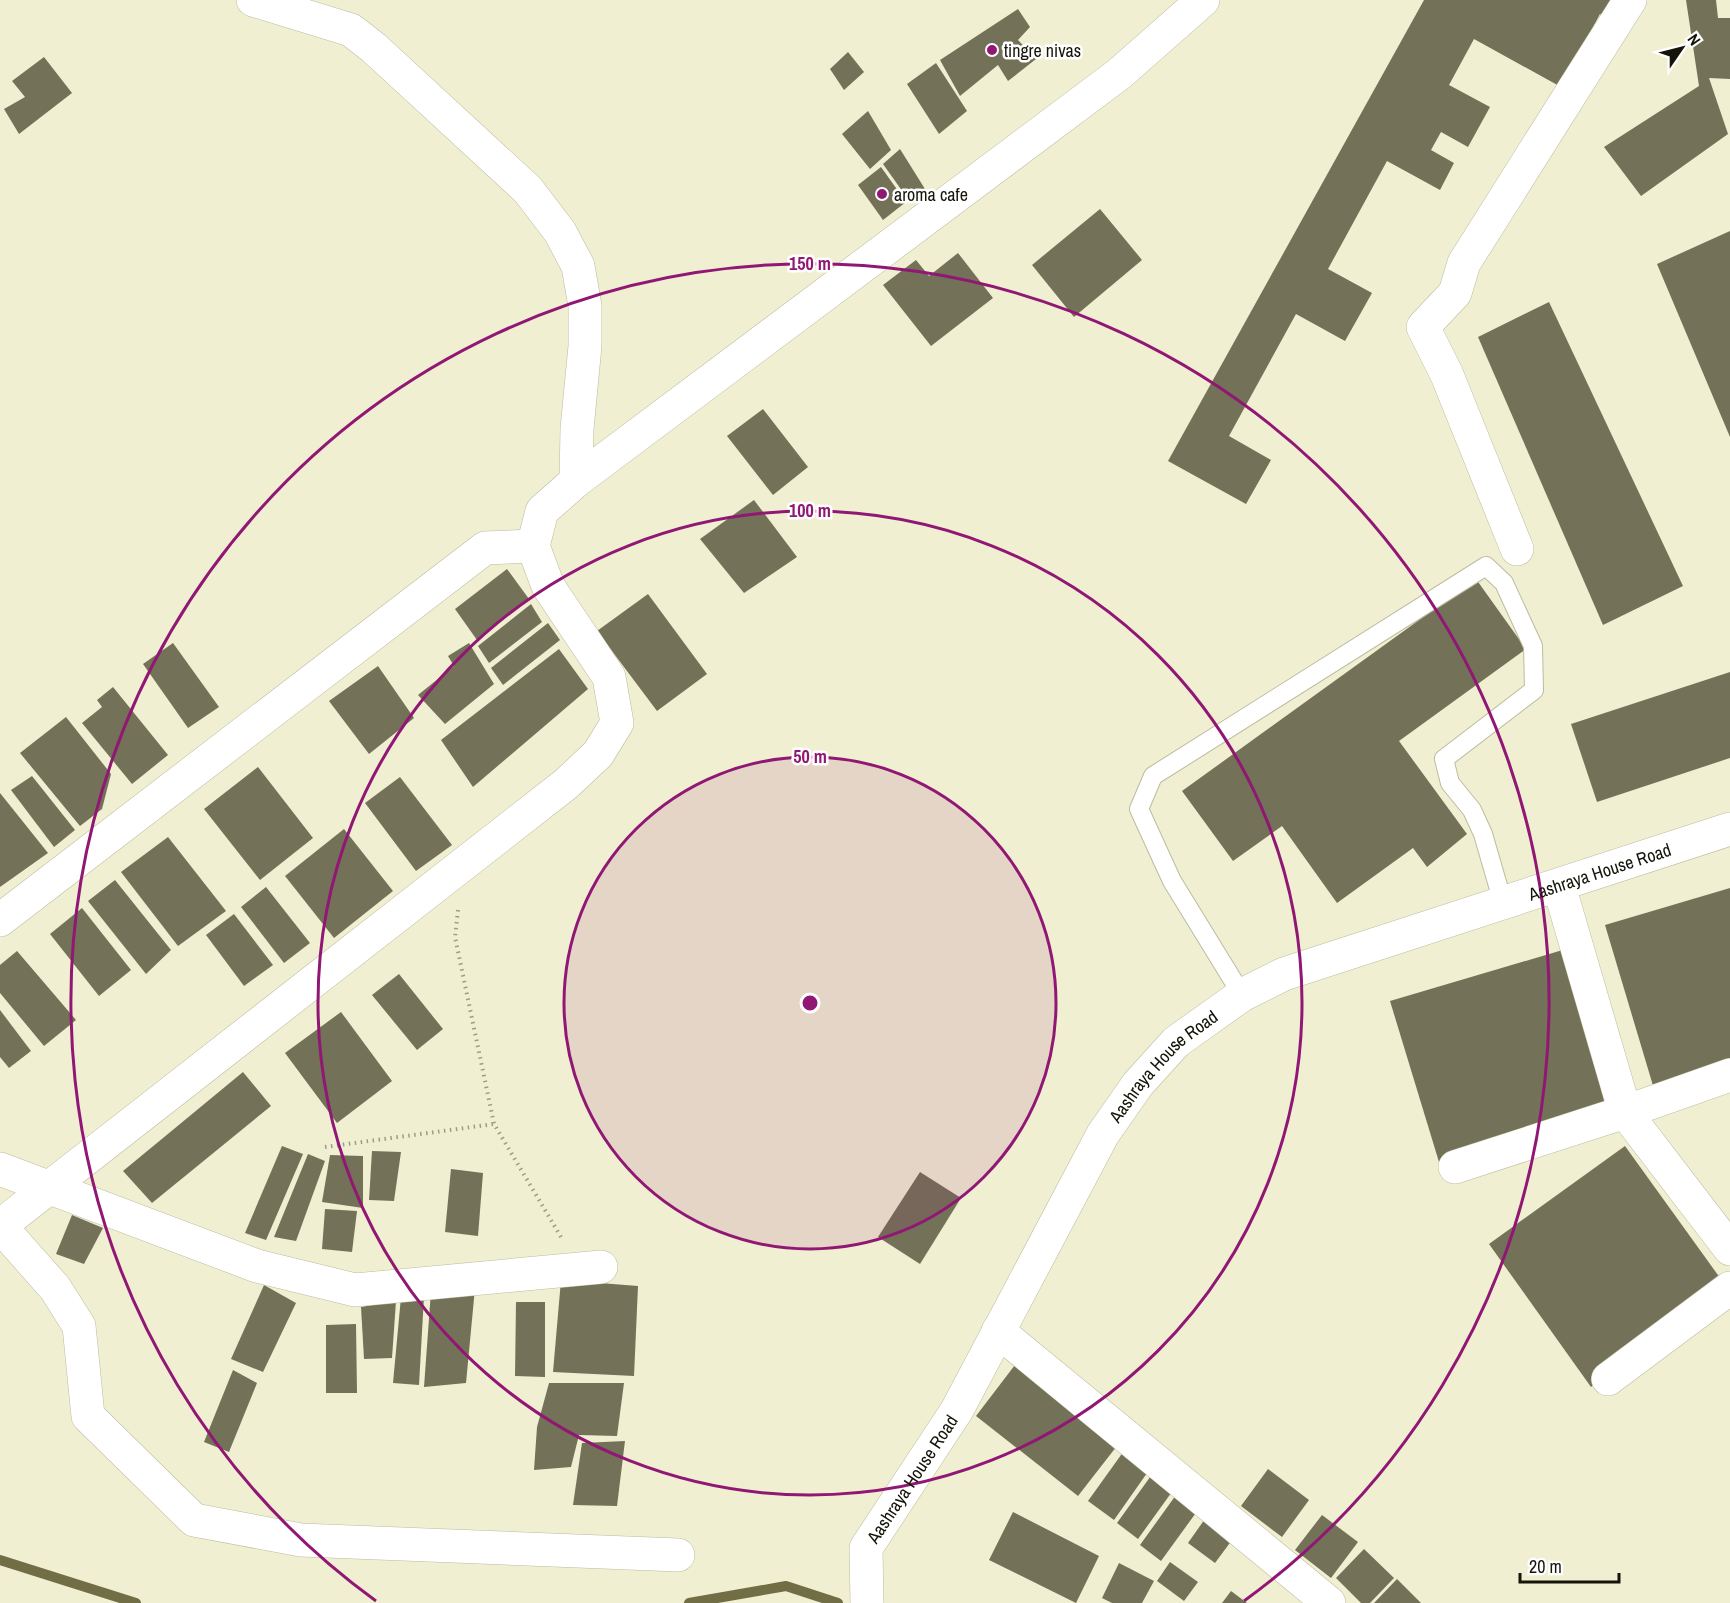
<svg xmlns="http://www.w3.org/2000/svg" width="1730" height="1603" font-family="'Archivo Narrow',sans-serif">
	<rect width="100%" height="100%" fill="#f1efd2"/>
	<g fill="none" stroke-linecap="round" stroke-linejoin="round">
		<g stroke="#716e46" stroke-width="10">
			<polyline points="0,1560 136,1603"/>
			<polyline points="689,1603 786,1586 838,1603"/>
		</g>
	</g>
	<g fill="#737157">
		<polygon points="1424,0 1613,0 1603,16 1600,14 1561,87 1474,39 1449,85 1490,107 1468,147 1441,132 1431,150 1454,163 1440,190 1387,161 1328,269 1372,293 1345,341 1296,314 1229,436 1271,460 1246,504 1168,461"/>
		<polygon points="1686,0 1716,0 1718,18 1730,18 1730,79 1709,78 1728,134 1641,196 1604,147 1699,86"/>
		<polygon points="1018,9 1030,27 1018,40 1036,59 1008,81 998,65 960,96 940,60"/>
		<polygon points="848,52 864,72 844,90 830,69"/>
		<polygon points="44,57 72,93 19,134 4,109 25,97 12,81"/>
		<polygon points="936,63 967,111 939,134 907,84"/>
		<polygon points="868,111 891,150 870,169 842,134"/>
		<polygon points="900,149 925,189 910,202 883,164"/>
		<polygon points="881,167 906,202 883,220 858,185"/>
		<polygon points="1100,209 1142,260 1074,317 1032,265"/>
		<polygon points="1730,231 1730,437 1657,264"/>
		<polygon points="958,253 993,298 931,346 883,285 916,260 929,276"/>
		<polygon points="1549,302 1683,586 1603,625 1478,337"/>
		<polygon points="763,409 808,467 773,495 727,436"/>
		<polygon points="754,500 797,557 744,593 700,539"/>
		<polygon points="507,569 529,599 477,640 455,609"/>
		<polygon points="1476,579 1526,649 1399,741 1467,834 1427,867 1413,848 1337,903 1282,826 1233,861 1182,791"/>
		<polygon points="648,594 707,674 657,711 597,631"/>
		<polygon points="531,604 542,622 489,663 478,646"/>
		<polygon points="548,623 560,640 503,685 491,668"/>
		<polygon points="173,643 219,707 188,728 143,664"/>
		<polygon points="469,643 494,684 445,724 418,695 454,666 448,656"/>
		<polygon points="559,649 588,689 473,787 441,740"/>
		<polygon points="378,666 414,718 369,754 329,701"/>
		<polygon points="1730,672 1730,758 1597,802 1571,724"/>
		<polygon points="113,687 168,755 132,784 82,723 102,707 97,700"/>
		<polygon points="66,717 111,774 102,809 80,826 20,753"/>
		<polygon points="258,767 313,838 260,880 204,809"/>
		<polygon points="32,776 75,830 54,847 11,790"/>
		<polygon points="400,777 452,845 416,871 365,803"/>
		<polygon points="0,793 48,853 0,887"/>
		<polygon points="344,829 393,891 334,938 285,876"/>
		<polygon points="168,837 226,911 178,946 121,872"/>
		<polygon points="115,880 171,950 146,974 88,901"/>
		<polygon points="266,887 310,943 284,963 241,907"/>
		<polygon points="1730,888 1730,1066 1654,1089 1605,925"/>
		<polygon points="82,908 131,970 99,996 50,934"/>
		<polygon points="234,914 273,965 244,986 206,935"/>
		<polygon points="1566,949 1614,1110 1439,1162 1390,1001"/>
		<polygon points="17,951 76,1020 44,1046 0,993 0,965"/>
		<polygon points="399,974 443,1029 417,1050 372,995"/>
		<polygon points="0,1010 31,1051 9,1068 0,1057"/>
		<polygon points="341,1012 392,1081 337,1123 285,1053"/>
		<polygon points="243,1072 271,1106 152,1203 123,1171"/>
		<polygon points="282,1146 303,1154 266,1240 245,1233"/>
		<polygon points="1625,1146 1728,1289 1591,1387 1489,1244"/>
		<polygon points="372,1151 401,1152 394,1201 369,1200"/>
		<polygon points="308,1154 325,1161 296,1241 274,1237"/>
		<polygon points="330,1155 363,1156 363,1208 322,1202"/>
		<polygon points="451,1169 483,1173 478,1236 445,1232"/>
		<polygon points="920,1172 961,1198 920,1264 878,1237"/>
		<polygon points="325,1209 357,1211 352,1252 322,1249"/>
		<polygon points="72,1215 103,1228 84,1264 56,1254"/>
		<polygon points="561,1280 638,1286 634,1376 553,1372"/>
		<polygon points="264,1285 296,1303 263,1372 231,1359"/>
		<polygon points="475,1288 466,1383 424,1387 431,1291"/>
		<polygon points="424,1296 419,1385 393,1383 401,1297"/>
		<polygon points="396,1301 392,1358 364,1359 361,1307"/>
		<polygon points="516,1302 545,1302 545,1377 515,1376"/>
		<polygon points="356,1324 357,1393 326,1393 326,1325"/>
		<polygon points="1018,1361 1120,1442 1078,1496 976,1416"/>
		<polygon points="233,1370 257,1383 229,1452 204,1442"/>
		<polygon points="549,1383 624,1383 617,1436 579,1435 571,1467 534,1470 537,1427"/>
		<polygon points="625,1441 617,1506 573,1505 582,1443"/>
		<polygon points="1126,1448 1152,1466 1114,1520 1088,1501"/>
		<polygon points="1268,1469 1309,1500 1282,1537 1241,1506"/>
		<polygon points="1153,1473 1174,1489 1138,1539 1117,1523"/>
		<polygon points="1176,1495 1198,1510 1161,1561 1140,1545"/>
		<polygon points="1013,1512 1099,1556 1076,1603 989,1560"/>
		<polygon points="1322,1515 1358,1542 1331,1578 1295,1550"/>
		<polygon points="1207,1516 1235,1536 1215,1563 1188,1543"/>
		<polygon points="1364,1549 1394,1578 1370,1603 1361,1603 1336,1578"/>
		<polygon points="1170,1562 1198,1582 1184,1601 1157,1581"/>
		<polygon points="1119,1563 1154,1581 1142,1603 1112,1603 1102,1598"/>
		<polygon points="1397,1579 1421,1603 1374,1603"/>
		<polygon points="1231,1591 1247,1603 1222,1603"/>
	</g>
	<g fill="none" stroke-linecap="round" stroke-linejoin="round">
		<defs>
			<polyline id="lane" points="1242,995 1172,881 1139,809 1153,776 1486,566 1504,583 1533,646 1534,690 1444,759 1450,783 1472,810 1483,834 1503,903"/>
			<g id="street">
				<polyline points="253,0 351,30 374,48 528,190 560,232 578,266 585,306 585,346 577,429 576,481"/>
				<polyline points="1517,549 1447,375 1423,327 1455,293 1464,263 1630,0"/>
				<polyline points="1559,886 1625,1112 1730,1075"/>
				<polyline points="0,920 485,548 533,546"/>
				<polyline points="1455,1167 1625,1112 1730,1249"/>
				<polyline points="0,1169 257,1266 355,1290 601,1267"/>
				<polyline points="0,1226 55,1288 79,1326 88,1416 194,1520 301,1540 678,1555"/>
				<polyline points="998,1331 1329,1603"/>
				<polyline points="1608,1379 1730,1288"/>
				<path id="s1" d="M 867,1603 L 866,1548 L 957,1410 L 1103,1134 L 1138,1084 L 1176,1042 L 1242,995 L 1284,974 L 1730,829"/>
			</g>
			<polyline id="secondary" points="0,1226 566,784 598,754 617,723 609,677 548,586 533,546 542,511 576,481 1119,74 1203,0"/>
		</defs>
		<use href="#lane" stroke="#bdbb9f" stroke-width="20"/>
		<use href="#street" stroke="#bdbb9f" stroke-width="34"/>
		<use href="#secondary" stroke="#bdbb9f" stroke-width="34"/>
		<g stroke="#9d9c86" stroke-width="4" stroke-dasharray="1.5 4.5" stroke-linecap="butt">
			<polyline points="458,910 455,937 494,1124 561,1237"/>
			<polyline points="325,1147 494,1124"/>
		</g>
		<use href="#lane" stroke="#fff" stroke-width="18"/>
		<use href="#street" stroke="#fff" stroke-width="33"/>
		<use href="#secondary" stroke="#fff" stroke-width="33"/>
	</g>
	<circle cx="810" cy="1003" r="246" fill="#911774" fill-opacity=".12"/>
	<g fill="none" stroke="#911774" stroke-width="3">
		<circle cx="810" cy="1003" r="246"/>
		<circle cx="810" cy="1003" r="492"/>
		<path d="M376 1601A739 739 0 1 1 1244 1601"/>
	</g>
	<g fill="#911774" stroke="#fff" stroke-width="2">
		<circle cx="992" cy="50" r="6"/>
		<circle cx="882" cy="194" r="6"/>
	</g>
	<g text-anchor="middle" dominant-baseline="central" stroke-width="5" stroke-linejoin="round" paint-order="stroke">
		<g font-size="18" fill="#15140a" stroke="#fff" text-anchor="start">
			<text x="1004" y="50">tingre nivas</text>
			<text x="894" y="194">aroma cafe</text>
		</g>
		<g font-size="18" fill="#15140a" stroke="#fff">
			<text stroke="none"><textPath href="#s1" startOffset="1110">Aashraya House Road</textPath></text>
			<text stroke="none"><textPath href="#s1" startOffset="624">Aashraya House Road</textPath></text>
			<text stroke="none"><textPath href="#s1" startOffset="138">Aashraya House Road</textPath></text>
		</g>
	</g>
	<circle cx="810" cy="1003" r="9" fill="#911774" stroke="#fff" stroke-width="3"/>
	<g font-size="18" text-anchor="middle" font-weight="bold" fill="#911774" stroke="#fff" stroke-width="5" stroke-linejoin="round" paint-order="stroke">
		<text x="810" y="270">150 m</text>
		<text x="810" y="517">100 m</text>
		<text x="810" y="763">50 m</text>
	</g>
	<g transform="translate(1682 48) rotate(55)" stroke="#ffffff" stroke-width="4.5" paint-order="stroke">
	<path d="M0-4.5L10 22L0 15L-10 22Z" fill="#15140a"/>
	<text y="-9" font-size="16" font-weight="bold" text-anchor="middle" fill="#15140a">N</text>
	</g>
	<path d="M1520 1573v9h99v-9" fill="none" stroke="#15140a" stroke-width="3"/>
	<text x="1529" y="1573" font-size="18" fill="#15140a" stroke="#ffffff" stroke-width="4.5" paint-order="stroke">20 m</text>
</svg>
